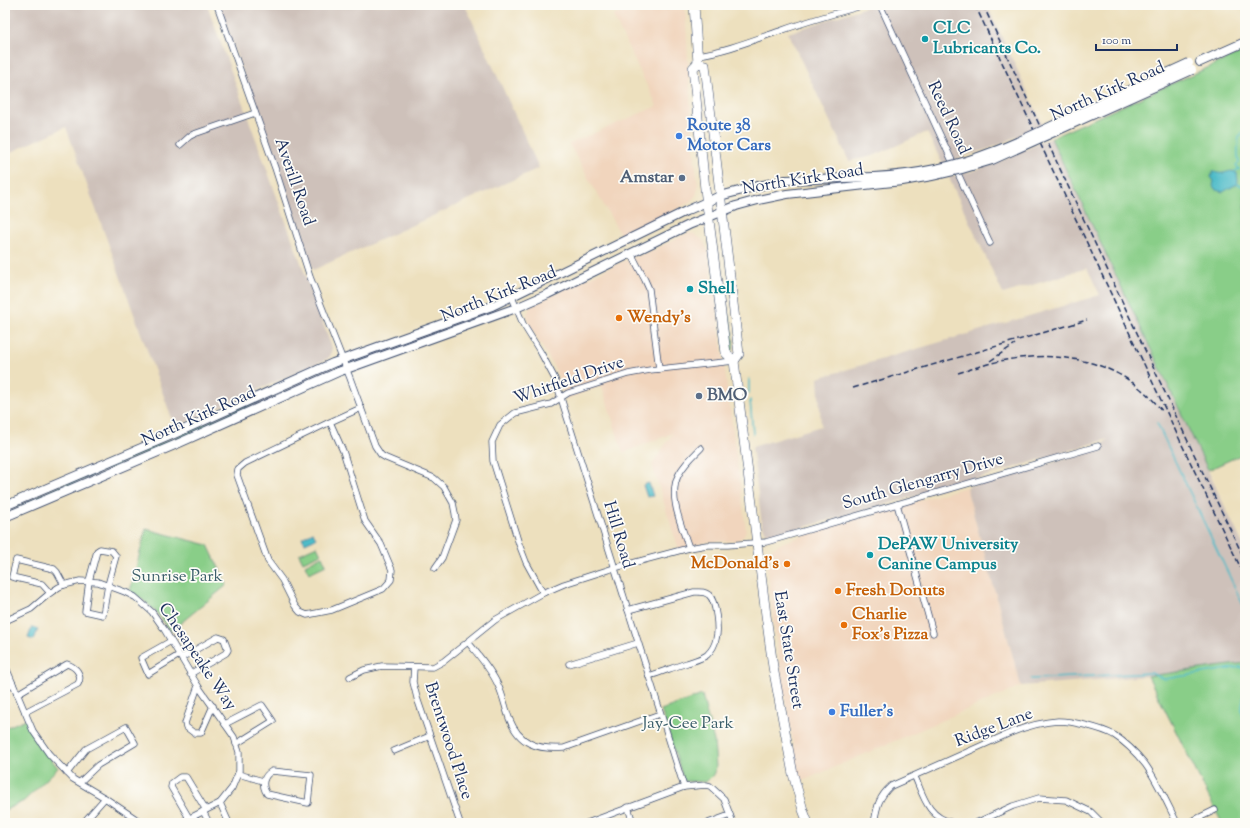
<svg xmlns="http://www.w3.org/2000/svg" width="1250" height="828" font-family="'Sorts Mill Goudy',serif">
	<rect width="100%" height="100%" fill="#fdfcf7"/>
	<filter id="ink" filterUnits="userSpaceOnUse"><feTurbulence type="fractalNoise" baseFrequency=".025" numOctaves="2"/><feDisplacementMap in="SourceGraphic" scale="8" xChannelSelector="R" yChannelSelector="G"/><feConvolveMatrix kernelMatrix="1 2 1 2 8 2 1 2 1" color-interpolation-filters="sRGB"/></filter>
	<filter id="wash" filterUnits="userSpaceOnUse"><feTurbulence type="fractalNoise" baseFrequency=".012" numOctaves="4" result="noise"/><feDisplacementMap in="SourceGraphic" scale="16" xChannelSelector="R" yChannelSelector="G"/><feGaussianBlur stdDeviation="0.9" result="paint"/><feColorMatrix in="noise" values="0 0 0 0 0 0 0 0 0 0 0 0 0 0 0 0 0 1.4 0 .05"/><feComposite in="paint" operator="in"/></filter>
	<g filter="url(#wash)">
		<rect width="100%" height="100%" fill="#ede0be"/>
		<g fill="#f1d5bd">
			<polygon points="636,5 685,5 692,131 698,188 696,195 690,202 623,239 569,144 657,106 613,16"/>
			<polygon points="688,233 694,234 703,240 708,251 715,295 746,530 743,537 736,541 708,542 679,550 652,465 673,433 623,453 602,386 566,399 555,369 529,324 527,314 530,307 532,305 619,263 654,250"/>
			<polygon points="966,487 1021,686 798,783 794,747 785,700 774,626 767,565 767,553 771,549 782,543 830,526"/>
		</g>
		<g fill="#cec1ba">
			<polygon points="5,5 207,5 332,348 330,356 327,359 175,427 66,127 5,155"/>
			<polygon points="219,5 465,5 539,168 313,270"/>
			<polygon points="872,5 987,5 1043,125 991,148 942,163 927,132 873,156 849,161 788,33"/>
			<polygon points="1051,138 1245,549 1245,663 1148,676 1021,686 966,487 1097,450 1108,439 966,482 779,534 769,534 765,531 762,525 752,447 821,426 818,378 1100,295 1087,268 1003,294 949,178 976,170 1003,160"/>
		</g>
		<g fill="#89ce88" stroke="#527e73">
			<polygon points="1245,51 1245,453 1208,470 1051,138"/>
			<path d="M 722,291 C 726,306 738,338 732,352 L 729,352 Z"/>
			<polygon points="284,388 233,415 177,440 175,437"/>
			<polygon points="173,438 174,441 5,513 53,489"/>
			<path d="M 146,529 L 208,545 L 227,585 L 171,631 C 158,613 149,603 130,591 Z"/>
			<polygon points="317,546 321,554 303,562 299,554"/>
			<polygon points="322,556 326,565 309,573 305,565"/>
			<polygon points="1245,663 1245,823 1222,823 1148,676"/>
			<polygon points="702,695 714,741 716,767 713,775 706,782 684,781 661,710"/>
			<polygon points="26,719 38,742 58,768 24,801 5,810 5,728"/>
		</g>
		<g fill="#4ebbc8" stroke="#347593">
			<path d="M 1232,171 L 1237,173 L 1238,181 L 1237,184 L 1223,192 L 1216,190 L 1213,186 L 1214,181 L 1211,177 L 1213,172 L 1215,172 C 1221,175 1225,172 1232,171 Z"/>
			<polygon points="649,483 653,496 647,497 643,485"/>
			<polygon points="313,532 316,538 305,543 302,538"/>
			<polygon points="32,627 38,629 34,640 28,638"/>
		</g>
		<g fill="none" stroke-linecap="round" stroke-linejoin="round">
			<g stroke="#4ebbc8" stroke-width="1.5">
				<path d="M 1235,171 L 1239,169 L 1236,165 L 1239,163 C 1237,155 1238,144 1239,136 L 1241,136 L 1242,133"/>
				<polyline points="1237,184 1245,187"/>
				<polyline points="749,379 749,393"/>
				<polyline points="750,400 753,434"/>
				<polyline points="1157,423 1245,609"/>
				<polyline points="1031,679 1151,673 1164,679 1241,667 1245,670"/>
				<path d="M 1245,692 C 1242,704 1240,710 1245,722"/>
			</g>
		</g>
	</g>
	<g filter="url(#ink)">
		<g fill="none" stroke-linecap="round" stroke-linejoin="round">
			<defs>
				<g id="street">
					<polyline points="217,5 275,168 310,277 350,378 375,446 381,455 386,458 434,478 444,487 453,503 455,513 456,520 442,558 435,568"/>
					<polyline points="880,5 990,243"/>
					<path d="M 698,55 C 726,51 753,40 780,31 C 808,21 836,13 865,5"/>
					<polyline points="180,145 190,136 194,134 255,113"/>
					<polyline points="631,253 645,280 649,289 659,369"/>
					<polyline points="512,297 523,324 541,353 555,379 684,787"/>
					<polyline points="330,422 245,463 238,469 237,475 268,561 282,580 295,606 300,612 307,615 332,610 383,589 391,580 392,570 381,544 365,521 343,451 330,422 361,408"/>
					<polyline points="897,504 933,633"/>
					<path d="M 689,548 C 682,527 667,495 679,474 C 684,464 693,456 701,448"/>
					<polygon points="100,549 112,551 116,556 108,585 103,615 85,611 89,581 97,551"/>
					<polyline points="50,593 42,584 12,577 16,560 54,569 57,572 64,585"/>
					<polyline points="543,593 526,562 519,544 493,461 492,442 500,425 515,413 551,404 568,393 628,374 650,370 734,361"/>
					<path d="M 628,610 L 694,592 C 700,592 704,591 709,595 C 716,601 719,630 716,639 C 715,645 711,651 707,655 C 701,659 693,661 687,663 C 674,667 662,672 649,676"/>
					<polyline points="5,621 31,609 50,593 59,587 64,585 80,581 98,582 125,592 135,597 152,612 164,629 198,686 234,737 239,752 239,771 232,788 220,803 180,823"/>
					<polyline points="171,641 141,658 148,674 179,655"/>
					<path d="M 468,642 C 479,656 491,669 498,685 C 503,695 505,707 509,718 C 519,744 537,750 564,748 L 660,714"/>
					<polyline points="181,658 218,637 224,639 228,650 226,653 190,674"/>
					<polyline points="569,664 638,643"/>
					<polyline points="5,665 33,731 49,754 73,779 105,798 142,823"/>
					<polyline points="414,667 413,682 417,698 460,823"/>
					<polyline points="350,677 364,670 382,666 433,667 444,661 495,620 543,593 564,584 614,568 689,548 707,545 728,545 766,542 1098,446"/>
					<polyline points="198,686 185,723 186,727 194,733 201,733 213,706"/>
					<polyline points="5,687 13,684"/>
					<path d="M 17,694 L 67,664 C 76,667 83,675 78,684 L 25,712"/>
					<polyline points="225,724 262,705 273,721 236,744"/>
					<polyline points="394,751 430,736"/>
					<path d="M 272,771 L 311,775 L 308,803 L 267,794 C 261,785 263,776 272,771 Z"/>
					<polyline points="67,773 86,749 126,727 135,743 98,765 80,782"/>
					<polyline points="238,774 263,781"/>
					<path d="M 915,777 C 924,798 928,817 953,823"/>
					<polyline points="220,803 229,823"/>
					<polyline points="628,807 633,823"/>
					<polyline points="203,811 209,823"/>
					<polyline points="189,818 171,787 172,783 180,777 186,777 206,810"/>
					<polyline points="83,823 105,798"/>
					<polyline points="587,823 684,787 706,785 710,786 724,799 733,823"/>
					<polyline points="708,823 730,815"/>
					<path d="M 874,823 C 877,807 878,798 891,786 L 1010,733 C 1025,727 1041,722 1058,721 C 1072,721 1101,728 1114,735 C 1125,742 1137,754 1145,764 C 1158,782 1167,803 1177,823"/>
					<polyline points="976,823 1013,806 1039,798 1066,800 1091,812 1102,823"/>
					<polyline points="1188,823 1215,810"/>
				</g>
				<g id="secondary">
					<polyline points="1200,62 1245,42"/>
					<polyline points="5,506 174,434 333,363 492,306 686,211 720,196 754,187 786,180 874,177"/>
					<polyline points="5,517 177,444 338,372 516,308 548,294 691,224 736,206 758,200 787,194 874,184"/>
				</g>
				<g id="primary">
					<polyline points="694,5 698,63"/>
					<polyline points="698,63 693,68 705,189 726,353 734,361 766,615 773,667 793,774 803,810 808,823"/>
					<polyline points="698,63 705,65 739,354 734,361"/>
				</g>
			</defs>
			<use href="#street" stroke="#3a4a6c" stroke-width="7"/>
			<use href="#secondary" stroke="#3a4a6c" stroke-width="10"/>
			<use href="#primary" stroke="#3a4a6c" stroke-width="10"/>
			<use href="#street" stroke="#fff" stroke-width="5.5"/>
			<use href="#secondary" stroke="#fff" stroke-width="8"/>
			<use href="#primary" stroke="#fff" stroke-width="9"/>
			<g stroke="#1b2f5e" stroke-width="1.5" stroke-dasharray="6 3" stroke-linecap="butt">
				<polyline points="975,5 1185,451 1245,577"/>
				<polyline points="983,5 1192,450 1245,560"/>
				<polyline points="990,361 1015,344"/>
				<path d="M 958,373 C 972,369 986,364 1000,361 C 1061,349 1123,360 1163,412"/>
				<polyline points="853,388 1087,320"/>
			</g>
			<defs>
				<g id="secondary-bridge">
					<path d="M 874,177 C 914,175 954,167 992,152 C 1018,143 1042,130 1067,119 C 1108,100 1148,82 1189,63"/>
					<path d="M 874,184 C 915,181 953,173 992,160 L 1192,70"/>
				</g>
			</defs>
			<use href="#secondary-bridge" stroke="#3a4a6c" stroke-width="10" stroke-linecap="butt"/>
			<use href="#secondary-bridge" stroke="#fff" stroke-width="8"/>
		</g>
	</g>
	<g fill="#0f9aa8" stroke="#fdfcf7" stroke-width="1.5">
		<circle cx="925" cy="39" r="4"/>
		<circle cx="690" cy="289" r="4"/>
		<circle cx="870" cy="555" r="4"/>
	</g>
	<g fill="#3f7fe0" stroke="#fdfcf7" stroke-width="1.5">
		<circle cx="679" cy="136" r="4"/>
		<circle cx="832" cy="712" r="4"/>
	</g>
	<g fill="#5c6f8a" stroke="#fdfcf7" stroke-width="1.5">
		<circle cx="682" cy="178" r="4"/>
		<circle cx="699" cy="396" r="4"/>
	</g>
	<g fill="#e8710a" stroke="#fdfcf7" stroke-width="1.5">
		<circle cx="619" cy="318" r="4"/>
		<circle cx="787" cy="564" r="4"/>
		<circle cx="838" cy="591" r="4"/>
		<circle cx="844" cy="625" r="4"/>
	</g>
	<g text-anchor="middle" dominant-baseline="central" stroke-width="3.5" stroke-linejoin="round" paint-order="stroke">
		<g font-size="17" font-weight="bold" fill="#0d838f" stroke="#fdfcf7" text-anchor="start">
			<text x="933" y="29">CLC<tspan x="933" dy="20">Lubricants Co.</tspan></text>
			<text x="698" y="289">Shell</text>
			<text x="878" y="545">DePAW University<tspan x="878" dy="20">Canine Campus</tspan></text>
		</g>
		<g font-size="17" fill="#1b2f5e" stroke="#fdfcf7">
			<text transform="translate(1108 92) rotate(-24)">North Kirk Road</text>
			<text transform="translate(948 118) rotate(65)">Reed Road</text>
			<text transform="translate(803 180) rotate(-9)">North Kirk Road</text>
			<text transform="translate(294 182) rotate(71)">Averill Road</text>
			<text transform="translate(499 295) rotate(-22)">North Kirk Road</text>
			<text transform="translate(569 381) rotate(-19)">Whitfield Drive</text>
			<text transform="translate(199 417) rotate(-24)">North Kirk Road</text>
			<text transform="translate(923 482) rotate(-16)">South Glengarry Drive</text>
			<text transform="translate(618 535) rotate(73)">Hill Road</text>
			<text transform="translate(788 650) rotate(81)">East State Street</text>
			<text transform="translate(197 657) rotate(56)">Chesapeake Way</text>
			<text transform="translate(994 728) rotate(-21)">Ridge Lane</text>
			<text transform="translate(448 741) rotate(72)">Brentwood Place</text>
		</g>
		<g font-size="17" font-weight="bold" fill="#366cbe" stroke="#fdfcf7" text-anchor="start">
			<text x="687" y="126">Route 38<tspan x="687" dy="20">Motor Cars</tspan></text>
			<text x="840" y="712">Fuller's</text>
		</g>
		<g font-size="17" font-weight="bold" fill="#4e5e75" stroke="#fdfcf7" text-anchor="end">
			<text x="674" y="178">Amstar</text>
			<text x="707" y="396" text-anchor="start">BMO</text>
		</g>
		<g font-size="17" font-weight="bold" fill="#c56008" stroke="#fdfcf7" text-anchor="start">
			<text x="627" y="318">Wendy's</text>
			<text x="779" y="564" text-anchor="end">McDonald's</text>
			<text x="846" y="591">Fresh Donuts</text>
			<text x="852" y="615">Charlie<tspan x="852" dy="20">Fox's Pizza</tspan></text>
		</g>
		<g font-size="17" fill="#3c5f6b" stroke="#fdfcf7">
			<text x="177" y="577">Sunrise Park</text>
			<text x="688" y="724">Jay-Cee Park</text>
		</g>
	</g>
	<rect width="1250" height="828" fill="none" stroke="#fdfcf7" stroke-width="20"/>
	<path d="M1096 44v6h81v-6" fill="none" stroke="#1b2f5e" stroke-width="2"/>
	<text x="1102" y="44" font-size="12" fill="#1b2f5e" stroke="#fdfcf7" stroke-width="3" paint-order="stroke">100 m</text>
</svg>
